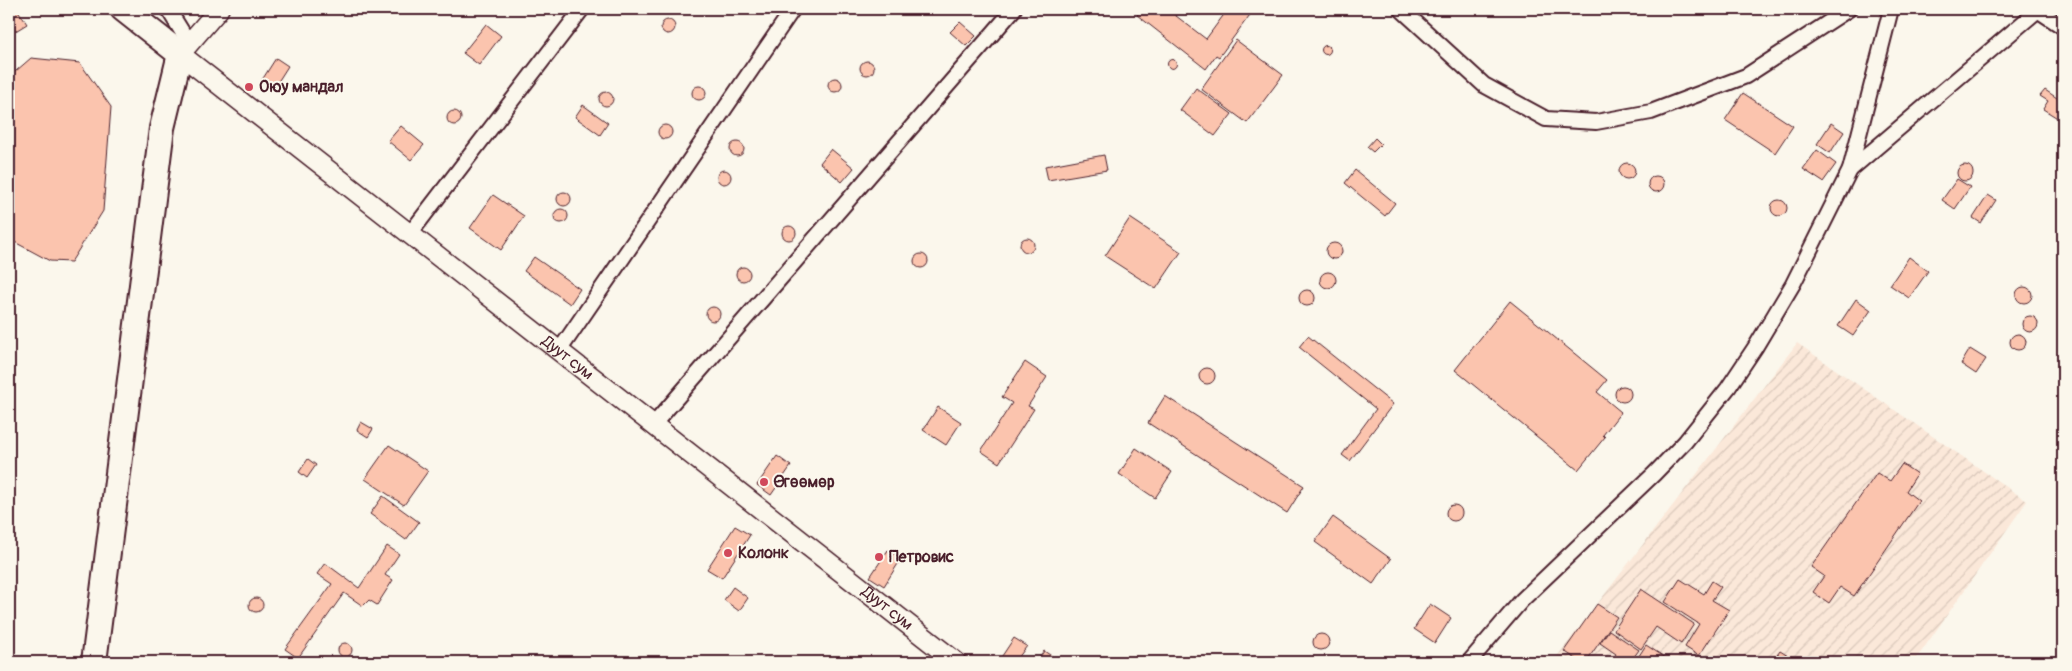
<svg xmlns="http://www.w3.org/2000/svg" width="2072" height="671" font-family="Pangolin,sans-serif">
	<defs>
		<pattern id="industrial-furrows" width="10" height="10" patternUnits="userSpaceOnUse" patternTransform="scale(1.25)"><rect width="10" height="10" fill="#fbe8d9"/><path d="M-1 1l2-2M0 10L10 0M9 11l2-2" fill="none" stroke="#d9c7ba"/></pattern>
	</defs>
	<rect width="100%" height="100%" fill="#fbf7ec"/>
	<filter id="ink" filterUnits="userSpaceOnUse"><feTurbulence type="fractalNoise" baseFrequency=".02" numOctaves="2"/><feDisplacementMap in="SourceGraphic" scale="10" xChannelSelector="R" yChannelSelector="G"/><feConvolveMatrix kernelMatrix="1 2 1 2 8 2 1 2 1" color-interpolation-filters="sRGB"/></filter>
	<g filter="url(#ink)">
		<polygon fill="url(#industrial-furrows)" points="1797,343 2027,501 1914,662 1553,662"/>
		<g fill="#fbc4ae" stroke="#4a1f2b">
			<polygon points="9,9 17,9 27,24 9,35"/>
			<polygon points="660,9 674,9 671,14 666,14"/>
			<polygon points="1142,9 1167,9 1206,39 1228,9 1248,9 1252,12 1219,57 1216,55 1206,69 1137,15"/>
			<circle cx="668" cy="27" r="7"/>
			<polygon points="960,22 976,36 966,46 950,32"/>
			<polygon points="486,24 501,36 479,65 463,53"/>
			<polygon points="1236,40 1283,75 1247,123 1201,89"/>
			<circle cx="1326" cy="50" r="4.5"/>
			<polygon points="31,58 80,63 111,107 103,211 71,262 50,261 9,239 9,77"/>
			<polygon points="276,58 288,66 274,88 262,80"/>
			<circle cx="1172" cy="64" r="4.5"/>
			<circle cx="867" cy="68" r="7"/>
			<circle cx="835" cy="85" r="7"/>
			<circle cx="699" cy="93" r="7"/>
			<polygon points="1196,88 1232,114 1215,136 1180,110"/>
			<polygon points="2045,90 2063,102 2063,112 2059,119 2043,109 2048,101 2040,96"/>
			<circle cx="606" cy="99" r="7"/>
			<polygon points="1743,93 1793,126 1775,153 1725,120"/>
			<polygon points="583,105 608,123 600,135 575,117"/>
			<circle cx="454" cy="118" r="7"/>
			<polygon points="1831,123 1844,132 1830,153 1817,144"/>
			<circle cx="665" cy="132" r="7"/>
			<polygon points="401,126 424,145 411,160 388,141"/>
			<polygon points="1375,138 1381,144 1373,152 1367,147"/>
			<circle cx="737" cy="149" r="7"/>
			<polygon points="831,149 854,168 842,182 820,163"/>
			<polygon points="1817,150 1836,164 1823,182 1803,169"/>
			<polygon points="1104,155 1107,170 1048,180 1045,166"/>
			<circle cx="1627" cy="171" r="8"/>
			<circle cx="1965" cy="173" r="8"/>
			<circle cx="724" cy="177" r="7"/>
			<polygon points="1355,170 1395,203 1385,216 1345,183"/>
			<circle cx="1656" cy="184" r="8"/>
			<polygon points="1957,179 1970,187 1955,209 1942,200"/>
			<circle cx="564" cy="199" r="7"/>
			<polygon points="493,195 524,216 501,250 470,228"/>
			<polygon points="1988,195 1996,200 1981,223 1973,218"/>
			<circle cx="1779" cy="208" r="8"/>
			<circle cx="561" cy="216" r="7"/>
			<polygon points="1130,218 1181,252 1156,289 1105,256"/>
			<circle cx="789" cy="233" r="7"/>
			<circle cx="1027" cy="245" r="7"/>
			<circle cx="1334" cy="251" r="8"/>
			<circle cx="921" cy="261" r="7"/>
			<polygon points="534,257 580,289 570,304 524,271"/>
			<polygon points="1909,257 1928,271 1909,298 1890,285"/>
			<circle cx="743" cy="274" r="7"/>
			<circle cx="1328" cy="280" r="8"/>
			<circle cx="2024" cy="295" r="8"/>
			<circle cx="1307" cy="298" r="8"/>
			<polygon points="1856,299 1871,310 1853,336 1838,326"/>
			<polygon points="1510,301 1607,380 1597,392 1621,412 1603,435 1605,437 1578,470 1455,370"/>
			<circle cx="713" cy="314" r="7"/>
			<circle cx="2030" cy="324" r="8"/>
			<circle cx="2018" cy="342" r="8"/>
			<polygon points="1308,336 1393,404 1350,461 1342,455 1376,409 1299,347"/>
			<polygon points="1970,349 1986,359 1976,374 1961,364"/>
			<polygon points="1025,362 1047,377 1028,406 1034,409 999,463 981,451 1012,403 1002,397"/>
			<circle cx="1207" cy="376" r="8"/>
			<circle cx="1623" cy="394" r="8"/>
			<polygon points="1165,396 1304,486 1287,513 1148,423"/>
			<polygon points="938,407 961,422 946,445 923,430"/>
			<polygon points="361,422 373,429 368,437 357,430"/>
			<polygon points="389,445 428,471 404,505 365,479"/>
			<polygon points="1136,448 1172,472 1155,498 1119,474"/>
			<polygon points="777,456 791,466 771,495 757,485"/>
			<polygon points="308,459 316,465 307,478 299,472"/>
			<polygon points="1902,464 1917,474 1906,491 1919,501 1854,596 1840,587 1829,603 1813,592 1824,576 1811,567 1877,473 1890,481"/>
			<polygon points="383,496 419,522 406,540 370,514"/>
			<circle cx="1454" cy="513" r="8"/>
			<polygon points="1333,517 1391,559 1373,584 1315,542"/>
			<polygon points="735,526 750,535 722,578 707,569"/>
			<polygon points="387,546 399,554 385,575 393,580 377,605 369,600 363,606 344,593 298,658 285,649 332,584 317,574 325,563 359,588"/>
			<polygon points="888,550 901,559 884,586 870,577"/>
			<polygon points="1680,579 1704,594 1712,581 1721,587 1712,600 1729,610 1699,656 1685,647 1699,624 1665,602"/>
			<polygon points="733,587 748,598 739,611 724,600"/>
			<polygon points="1641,589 1694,624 1681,644 1656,627 1641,649 1614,630"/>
			<circle cx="256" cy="605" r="7"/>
			<polygon points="1430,604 1451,618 1435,643 1414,629"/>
			<polygon points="1597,604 1617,617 1586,662 1581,662 1564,651"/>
			<polygon points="1609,630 1639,650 1630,662 1611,662 1616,654 1600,643"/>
			<circle cx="1321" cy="642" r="8"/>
			<polygon points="1014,638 1027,646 1015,662 998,662"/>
			<circle cx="345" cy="650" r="7"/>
			<polygon points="1646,645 1672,662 1635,662"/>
			<polygon points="1044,651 1056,659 1054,662 1041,662 1038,660"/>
			<polygon points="1780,651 1793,659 1791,662 1772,662"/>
			<polygon points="330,658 336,662 323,662 325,659"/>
		</g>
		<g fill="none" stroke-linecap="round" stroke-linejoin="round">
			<defs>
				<g id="street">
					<polyline points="168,9 189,43"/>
					<polyline points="1401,9 1484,85 1546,119 1596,122 1651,112 1746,76 1849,9"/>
					<polyline points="2036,9 2063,27"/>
					<polyline points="1850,170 2038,10"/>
					<polyline points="409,235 582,9"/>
					<polyline points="559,351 793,9"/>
					<polyline points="654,424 1014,9"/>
					<polyline points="1469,662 1522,600 1654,474 1685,442 1728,388 1756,346 1793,284 1850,170 1891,9"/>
				</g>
				<g id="secondary">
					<path id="s1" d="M 219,9 L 180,54 L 956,662"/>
				</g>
				<polyline id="highway" points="94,662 162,128 180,54 123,9"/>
			</defs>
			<use href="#street" stroke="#4a1f2b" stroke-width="18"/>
			<use href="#secondary" stroke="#4a1f2b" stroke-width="22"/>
			<use href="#highway" stroke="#4a1f2b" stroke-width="28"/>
			<use href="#street" stroke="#fbf7ec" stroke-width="14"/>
			<use href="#secondary" stroke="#fbf7ec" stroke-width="19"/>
			<use href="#highway" stroke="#fbf7ec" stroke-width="24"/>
		</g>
	</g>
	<g fill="#d1495b" stroke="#fbf7ec" stroke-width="2">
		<circle cx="249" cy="87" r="5"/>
		<circle cx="764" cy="482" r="5"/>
		<circle cx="728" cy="553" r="5"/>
		<circle cx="879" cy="557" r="5"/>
	</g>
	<g text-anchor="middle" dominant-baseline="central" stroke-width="4" stroke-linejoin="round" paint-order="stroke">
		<g font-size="16" font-weight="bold" fill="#4a1f2b" stroke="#fbf7ec" text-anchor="start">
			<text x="259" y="87">Оюу мандал</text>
			<text x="774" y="482">Өгөөмөр</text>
			<text x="738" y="553">Колонк</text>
			<text x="889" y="557">Петровиc</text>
		</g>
		<g font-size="16" fill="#4a1f2b" stroke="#fbf7ec">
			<text stroke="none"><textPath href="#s1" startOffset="552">Дуут сум</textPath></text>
			<text stroke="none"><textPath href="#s1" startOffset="958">Дуут сум</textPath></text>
		</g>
	</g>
	<rect width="2072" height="671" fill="none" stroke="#fbf7ec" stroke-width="30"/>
	<rect x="15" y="15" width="2042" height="641" fill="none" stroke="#4a1f2b" stroke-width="2" filter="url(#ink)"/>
</svg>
